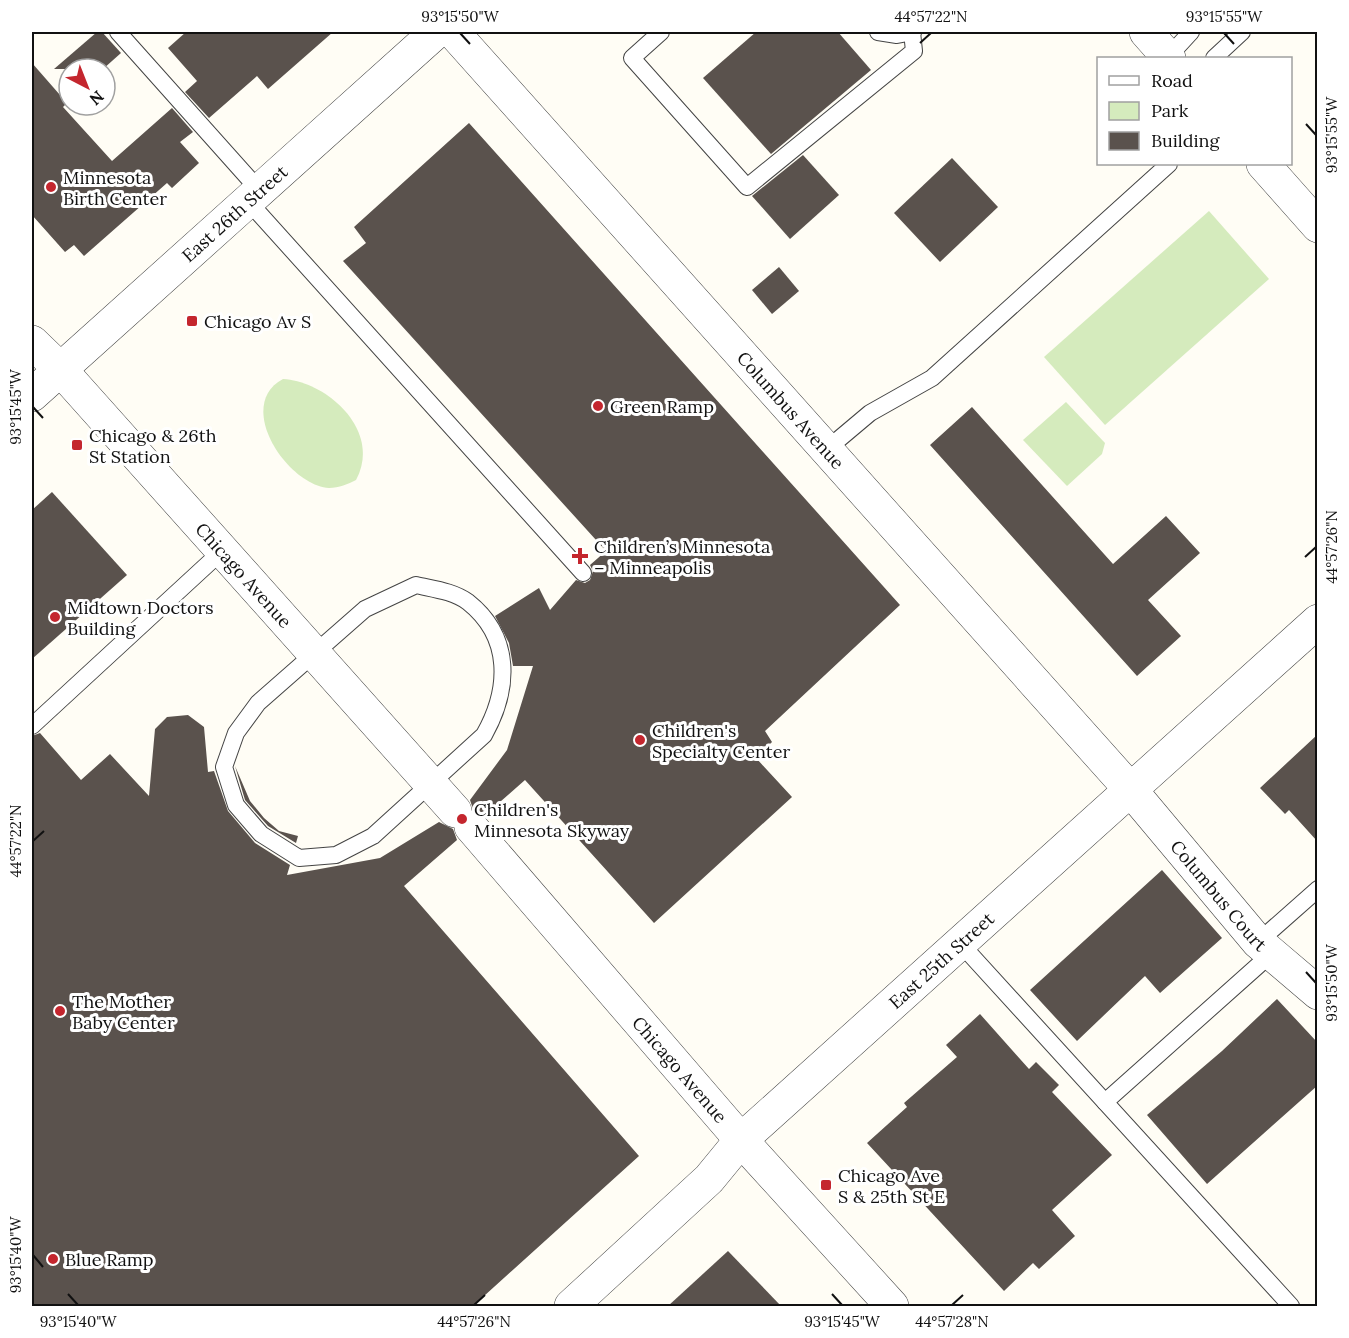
<svg xmlns="http://www.w3.org/2000/svg" width="1349" height="1338" font-family="Lora,serif">
	<rect width="100%" height="100%" fill="#fffdf5"/>
	<g fill="#d5ebbd">
		<polygon points="1209,211 1269,279 1105,425 1044,357"/>
		<path d="M 283,379 C 329,382 382,432 356,480 C 348,484 339,488 329,488 C 287,485 234,405 283,379 Z"/>
		<polygon points="1066,402 1105,443 1102,454 1067,486 1023,440"/>
	</g>
	<g fill="#5a524d">
		<polygon points="97,32 102,32 121,53 103,69 54,69"/>
		<polygon points="186,32 333,32 268,89 257,76 209,118 185,92 197,81 168,48"/>
		<polygon points="756,32 838,32 871,70 771,154 703,78"/>
		<polygon points="32,63 67,103 63,107 112,161 172,108 193,132 180,142 199,163 172,188 167,183 84,256 74,245 65,252 32,215"/>
		<polygon points="469,123 900,605 765,731 772,742 756,758 792,797 654,923 525,780 485,815 473,809 470,800 507,750 533,666 513,666 509,643 495,616 539,588 550,610 576,580 585,583 590,580 593,571 590,565 606,551 343,261 366,243 354,227"/>
		<polygon points="803,155 839,195 790,239 752,196"/>
		<polygon points="952,158 998,207 940,262 894,213"/>
		<polygon points="779,267 799,291 772,314 752,290"/>
		<polygon points="972,407 1113,564 1166,516 1200,553 1148,600 1181,636 1137,676 930,445"/>
		<polygon points="52,492 127,575 32,659 32,510"/>
		<polygon points="188,715 204,727 208,772 214,771 228,811 255,843 290,865 287,875 380,858 439,822 453,829 457,840 404,886 639,1156 473,1306 32,1306 32,736 40,733 81,780 110,754 149,796 155,729 167,717"/>
		<polygon points="1317,735 1317,841 1289,810 1285,814 1260,788"/>
		<polygon points="235,766 250,801 264,818 279,831 298,836 296,843 268,826 245,800"/>
		<polygon points="1162,870 1222,938 1160,993 1145,976 1077,1041 1030,990"/>
		<polygon points="1277,999 1317,1042 1317,1086 1207,1184 1147,1115 1222,1051"/>
		<polygon points="980,1014 1029,1069 1036,1062 1059,1085 1052,1092 1112,1155 1052,1210 1075,1236 1039,1269 1033,1263 1004,1291 867,1143 907,1107 904,1103 957,1057 946,1045"/>
		<polygon points="728,1251 781,1306 668,1306"/>
	</g>
	<g fill="none" stroke-linecap="round" stroke-linejoin="round">
		<defs>
			<g id="service">
				<polyline points="118,32 259,190"/>
				<polyline points="661,32 632,58 747,187 914,51 912,32"/>
				<polyline points="878,32 897,35 913,32"/>
				<polyline points="1168,57 1191,32"/>
				<polyline points="1214,58 1242,32"/>
				<polyline points="247,200 583,573"/>
				<polyline points="826,450 870,413 932,378 1169,164"/>
				<path d="M 416,585 C 433,589 453,591 468,602 C 512,637 510,689 484,735 L 373,836 L 336,855 L 299,858 L 261,834 L 236,805 L 224,767 L 236,733 L 258,703 L 365,609 Z"/>
				<polyline points="32,726 222,551"/>
				<polyline points="1258,942 1318,889"/>
				<polyline points="960,943 1291,1306"/>
				<polyline points="1105,1102 1271,954"/>
			</g>
			<g id="minor">
				<path id="s1" d="M 453,32 L 1129,788 L 1258,942 L 1318,993"/>
				<path id="s2" d="M 571,1306 L 709,1179 L 741,1140 L 1318,621"/>
			</g>
			<g id="tertiary">
				<polyline points="1146,32 1169,58"/>
				<polyline points="1263,164 1318,226"/>
				<path id="s3" d="M 32,342 L 60,369 L 455,811"/>
				<path id="s4" d="M 32,395 L 436,32"/>
				<path id="s5" d="M 471,827 L 741,1140 L 892,1306"/>
			</g>
		</defs>
		<use href="#service" stroke="#444" stroke-width="18"/>
		<use href="#minor" stroke="#444" stroke-width="34"/>
		<use href="#tertiary" stroke="#444" stroke-width="34"/>
		<use href="#service" stroke="#fff" stroke-width="16"/>
		<use href="#minor" stroke="#fff" stroke-width="33"/>
		<use href="#tertiary" stroke="#fff" stroke-width="33"/>
	</g>
	<path fill="none" stroke="#111" stroke-width="2" d="M 460,33 L 470,44M 1224,33 L 1234,44M 920,43 L 931,33M 1306,124 L 1316,135M 33,407 L 43,418M 1305,557 L 1316,547M 33,841 L 44,831M 1306,972 L 1316,983M 33,1255 L 43,1267M 68,1294 L 78,1305M 832,1294 L 842,1305M 474,1305 L 485,1295M 952,1305 L 963,1295"/>
	<g fill="#c4262e" stroke="#fff" stroke-width="2">
		<circle cx="51" cy="187" r="6"/>
		<rect x="186" y="315" width="12" height="12" rx="3"/>
		<circle cx="598" cy="406" r="6"/>
		<rect x="71" y="439" width="12" height="12" rx="3"/>
		<path d="M577 547h6v6h6v6h-6v6h-6v-6h-6v-6h6z"/>
		<circle cx="55" cy="617" r="6"/>
		<circle cx="640" cy="740" r="6"/>
		<circle cx="462" cy="819" r="6"/>
		<circle cx="60" cy="1011" r="6"/>
		<rect x="820" y="1179" width="12" height="12" rx="3"/>
		<circle cx="53" cy="1259" r="6"/>
	</g>
	<g text-anchor="middle" dominant-baseline="central" stroke-width="6" stroke-linejoin="round" paint-order="stroke">
		<g font-size="18" fill="#111" stroke="#fff" text-anchor="start">
			<text x="63" y="177">Minnesota<tspan x="63" dy="21">Birth Center</tspan></text>
			<text x="204" y="321">Chicago Av S</text>
			<text x="610" y="406">Green Ramp</text>
			<text x="89" y="435">Chicago &amp; 26th<tspan x="89" dy="21">St Station</tspan></text>
			<text x="594" y="546">Children’s Minnesota<tspan x="594" dy="21">– Minneapolis</tspan></text>
			<text x="67" y="607">Midtown Doctors<tspan x="67" dy="21">Building</tspan></text>
			<text x="652" y="730">Children's<tspan x="652" dy="21">Specialty Center</tspan></text>
			<text x="474" y="809">Children's<tspan x="474" dy="21">Minnesota Skyway</tspan></text>
			<text x="72" y="1001">The Mother<tspan x="72" dy="21">Baby Center</tspan></text>
			<text x="838" y="1175">Chicago Ave<tspan x="838" dy="21">S &amp; 25th St E</tspan></text>
			<text x="65" y="1259">Blue Ramp</text>
		</g>
		<g font-size="18" fill="#111" stroke="#fff">
			<text stroke="none"><textPath href="#s4" startOffset="272">East 26th Street</textPath></text>
			<text stroke="none"><textPath href="#s1" startOffset="507">Columbus Avenue</textPath></text>
			<text stroke="none"><textPath href="#s3" startOffset="315">Chicago Avenue</textPath></text>
			<text stroke="none"><textPath href="#s1" startOffset="1154">Columbus Court</textPath></text>
			<text stroke="none"><textPath href="#s2" startOffset="507">East 25th Street</textPath></text>
			<text stroke="none"><textPath href="#s5" startOffset="320">Chicago Avenue</textPath></text>
		</g>
	</g>
	<rect width="1349" height="1338" fill="none" stroke="#ffffff" stroke-width="66"/>
	<rect x="1097" y="57" width="195" height="108" fill="#ffffff" stroke="#a0a0a0" stroke-width="1.5"/>
	<rect x="1109" y="76" width="30" height="9" fill="#ffffff" stroke="#a0a0a0" stroke-width="1.5"/>
	<text x="1151" y="87" font-size="18" fill="#111111">Road</text>
	<rect x="1109" y="102" width="30" height="18" fill="#d5ebbd" stroke="#a0a0a0" stroke-width="1.5"/>
	<text x="1151" y="117" font-size="18" fill="#111111">Park</text>
	<rect x="1109" y="132" width="30" height="18" fill="#5a524d" stroke="#a0a0a0" stroke-width="1.5"/>
	<text x="1151" y="147" font-size="18" fill="#111111">Building</text>
	<g transform="translate(87 87) rotate(138)"><circle r="28" fill="#ffffff" stroke="#a0a0a0" stroke-width="1.5"/>
	<path d="M0-4.5L10 22L0 15L-10 22Z" fill="#c4262e"/>
	<text y="-9" font-size="16" font-weight="bold" text-anchor="middle" fill="#111111">N</text>
	</g>
	<rect x="33" y="33" width="1283" height="1272" fill="none" stroke="#111" stroke-width="2"/>
	<g font-size="15" text-anchor="middle" fill="#111">
		<text x="460" y="22">93°15'50"W</text>
		<text x="931" y="22">44°57'22"N</text>
		<text x="1224" y="22">93°15'55"W</text>
		<text transform="translate(1332 135) rotate(-90)" y="5">93°15'55"W</text>
		<text transform="translate(16 407) rotate(-90)" y="5">93°15'45"W</text>
		<text transform="translate(1332 547) rotate(-90)" y="5">44°57'26"N</text>
		<text transform="translate(16 841) rotate(-90)" y="5">44°57'22"N</text>
		<text transform="translate(1332 983) rotate(-90)" y="5">93°15'50"W</text>
		<text transform="translate(16 1255) rotate(-90)" y="5">93°15'40"W</text>
		<text x="78" y="1327">93°15'40"W</text>
		<text x="474" y="1327">44°57'26"N</text>
		<text x="842" y="1327">93°15'45"W</text>
		<text x="952" y="1327">44°57'28"N</text>
	</g>
</svg>
